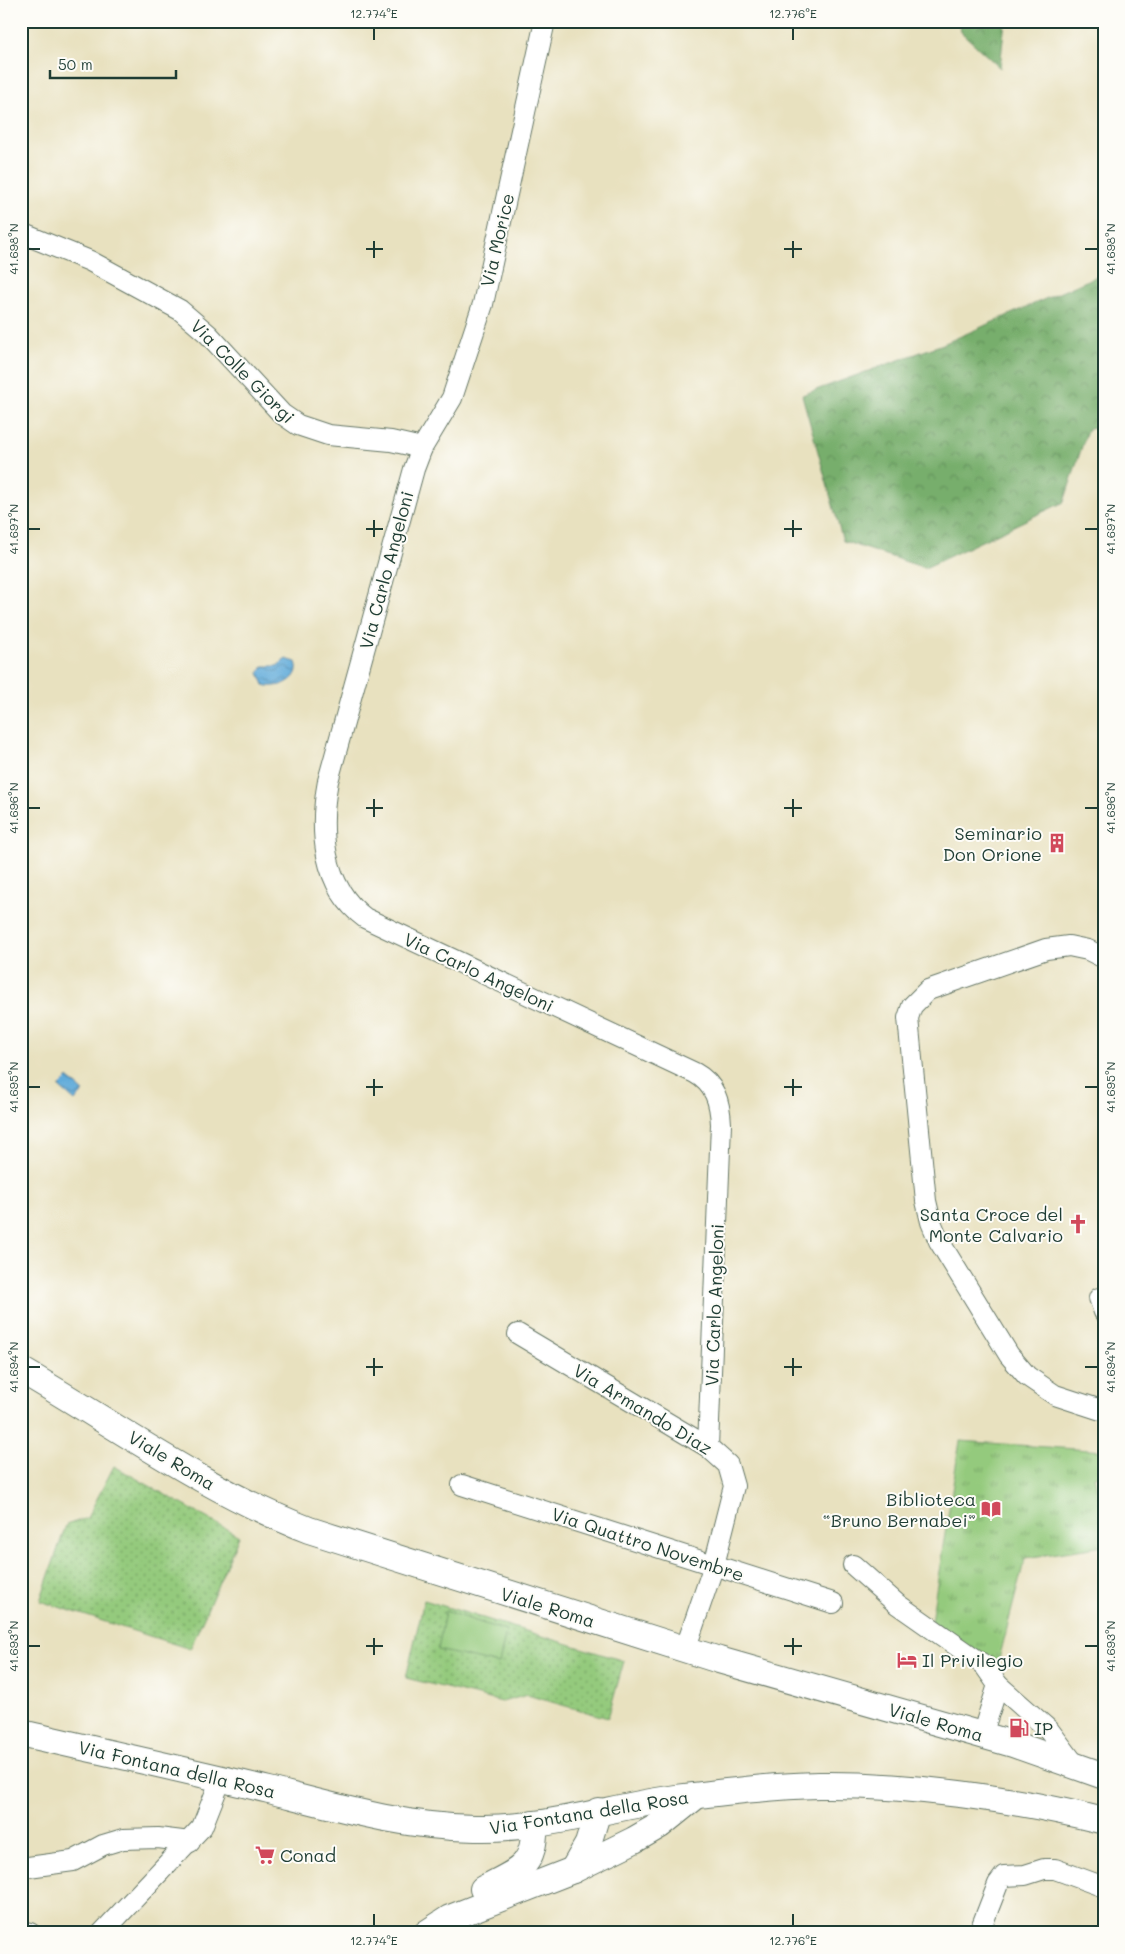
<svg xmlns="http://www.w3.org/2000/svg" width="1125" height="1954" font-family="Mali,sans-serif">
	<defs>
		<pattern id="grass-dots" width="8" height="8" patternUnits="userSpaceOnUse" patternTransform="scale(1.25)"><rect width="8" height="8" fill="#94ca7d"/><path d="M2 2h.1M6 6h.1" fill="none" stroke="#78a567" stroke-width="1.8" stroke-linecap="round"/></pattern>
		<pattern id="forest-crowns" width="20" height="18" patternUnits="userSpaceOnUse" patternTransform="scale(1.25)"><rect width="20" height="18" fill="#77ae6c"/><path d="M2 6a3 3 0 1 1 6 0M12 15a3 3 0 1 1 6 0" fill="none" stroke="#618f5a"/></pattern>
		<pattern id="park-tufts" width="24" height="20" patternUnits="userSpaceOnUse" patternTransform="scale(1.25)"><rect width="24" height="20" fill="#94ca7d"/><path d="M3 7l-1-3M5 7V3M7 7l1-3M15 17l-1-3M17 17v-4M19 17l1-3" fill="none" stroke="#78a567"/></pattern>
		<pattern id="water-waves" width="16" height="10" patternUnits="userSpaceOnUse" patternTransform="scale(1.25)"><rect width="16" height="10" fill="#62acda"/><path d="M0 5q4-4 8 0t8 0" fill="none" stroke="#508db2"/></pattern>
	</defs>
	<rect width="100%" height="100%" fill="#fdfcf7"/>
	<filter id="ink" filterUnits="userSpaceOnUse"><feTurbulence type="fractalNoise" baseFrequency=".02" numOctaves="2"/><feDisplacementMap in="SourceGraphic" scale="10" xChannelSelector="R" yChannelSelector="G"/><feConvolveMatrix kernelMatrix="1 2 1 2 8 2 1 2 1" color-interpolation-filters="sRGB"/></filter>
	<filter id="wash" filterUnits="userSpaceOnUse"><feTurbulence type="fractalNoise" baseFrequency=".0096" numOctaves="4" result="noise"/><feDisplacementMap in="SourceGraphic" scale="20" xChannelSelector="R" yChannelSelector="G"/><feGaussianBlur stdDeviation="1.12" result="paint"/><feColorMatrix in="noise" values="0 0 0 0 0 0 0 0 0 0 0 0 0 0 0 0 0 1.4 0 .05"/><feComposite in="paint" operator="in"/></filter>
	<g filter="url(#wash)">
		<rect width="100%" height="100%" fill="#e8e1bf"/>
		<g fill="url(#grass-dots)" stroke="#5a8458">
			<polygon points="114,1466 239,1536 190,1649 40,1601 66,1525 87,1518"/>
			<polygon points="424,1600 624,1661 608,1718 527,1695 502,1702 406,1678"/>
		</g>
		<g fill="url(#forest-crowns)" stroke="#4b7650">
			<polygon points="959,21 1005,21 1000,68 961,32"/>
			<polygon points="1104,273 1104,430 1088,428 1064,502 925,568 843,541 802,395 943,344"/>
		</g>
		<polygon fill="url(#park-tufts)" stroke="#5a8458" points="960,1441 1104,1451 1104,1474 1094,1476 1104,1526 1104,1546 1025,1558 997,1667 931,1621"/>
		<polygon fill="#94ca7d" stroke="#5a8458" points="445,1611 506,1631 499,1664 438,1650"/>
		<g fill="url(#water-waves)" stroke="#407487">
			<path d="M 286,659 L 296,662 C 303,679 278,690 264,685 L 259,673 L 263,666 L 277,666 Z"/>
			<polygon points="68,1078 84,1092 75,1101 59,1087"/>
		</g>
	</g>
	<g filter="url(#ink)">
		<g fill="none" stroke-linecap="round" stroke-linejoin="round">
			<defs>
				<g id="minor">
					<path d="M 545,21 L 483,304 L 452,398 L 422,448 L 414,469 L 328,781 C 319,829 322,886 365,918 L 695,1073 C 715,1084 720,1102 721,1124 L 708,1447"/>
					<polyline points="21,233 90,261 180,310 208,334 282,414 298,425 328,435 391,441 422,448"/>
					<polyline points="1104,958 1088,950 1069,946 1046,949 928,990 912,1006 908,1018 926,1201 931,1222 939,1241 1009,1355 1027,1376 1055,1395 1104,1411"/>
					<polyline points="1099,1298 1104,1312"/>
					<polyline points="518,1334 708,1447 728,1465 734,1486 714,1565 685,1650"/>
					<polyline points="462,1485 833,1603"/>
					<polyline points="853,1565 897,1604 984,1665 998,1685 1049,1730 1076,1766"/>
					<polyline points="982,1735 998,1685"/>
					<polyline points="21,1868 73,1861 103,1845 123,1839 158,1838 190,1842"/>
					<polyline points="21,1931 30,1933"/>
					<polyline points="102,1933 202,1827 221,1779"/>
					<polyline points="979,1933 998,1884 1004,1876 1025,1875 1044,1869 1055,1869 1104,1887"/>
				</g>
				<g id="major">
					<path d="M 21,1370 C 116,1425 207,1491 309,1530 L 719,1660 L 1013,1744 L 1104,1776"/>
					<path d="M 21,1733 C 104,1752 186,1770 269,1790 C 336,1807 405,1827 475,1828 C 540,1830 611,1807 676,1798 C 724,1792 772,1786 819,1785 C 909,1784 1017,1799 1104,1821"/>
					<polyline points="573,1870 588,1844 598,1811"/>
					<path d="M 483,1889 C 517,1871 536,1868 534,1824"/>
					<polyline points="427,1933 450,1918 573,1870 634,1840 660,1825 696,1796"/>
				</g>
			</defs>
			<use href="#minor" stroke="#657665" stroke-width="22"/>
			<use href="#major" stroke="#657665" stroke-width="28"/>
			<use href="#minor" stroke="#fff" stroke-width="20"/>
			<use href="#major" stroke="#fff" stroke-width="26"/>
		</g>
	</g>
	<path fill="none" stroke="#1f3d34" stroke-width="2" d="M 374,28 L 374,40M 793,28 L 793,40M 374,241 L 374,258M 793,241 L 793,258M 28,249 L 40,249M 366,249 L 383,249M 784,249 L 802,249M 1085,249 L 1098,249M 374,520 L 374,537M 793,520 L 793,537M 28,529 L 40,529M 366,529 L 383,529M 784,529 L 802,529M 1085,529 L 1098,529M 374,799 L 374,817M 793,799 L 793,817M 28,808 L 40,808M 366,808 L 383,808M 784,808 L 802,808M 1085,808 L 1098,808M 374,1079 L 374,1096M 793,1079 L 793,1096M 28,1087 L 40,1087M 366,1087 L 383,1087M 784,1087 L 802,1087M 1085,1087 L 1098,1087M 374,1358 L 374,1376M 793,1358 L 793,1376M 28,1367 L 40,1367M 366,1367 L 383,1367M 784,1367 L 802,1367M 1085,1367 L 1098,1367M 374,1638 L 374,1655M 793,1638 L 793,1655M 28,1646 L 40,1646M 366,1646 L 383,1646M 784,1646 L 802,1646M 1085,1646 L 1098,1646M 374,1914 L 374,1926M 793,1914 L 793,1926"/>
	<defs>
		<symbol id="building-bare" viewBox="-9 -9 18 18"><path d="M-4-6H4V6H1V3H-1V6H-4ZM-2.5-4.3h1.7v1.8h-1.7ZM.8-4.3h1.7v1.8H.8ZM-2.5-1h1.7V.8h-1.7ZM.8-1h1.7V.8H.8Z" fill="#d1495b" stroke="#fdfcf7" stroke-width="2.5" paint-order="stroke"/></symbol>
		<symbol id="church-bare" viewBox="-9 -9 18 18"><path d="M-1.2-6h2.4v3.5h3.3v2.4h-3.3V6h-2.4V-.1h-3.3v-2.4h3.3Z" fill="#d1495b" stroke="#fdfcf7" stroke-width="2.5" paint-order="stroke"/></symbol>
		<symbol id="library-bare" viewBox="-9 -9 18 18"><path d="M-6-4Q-3-5.5-.7-3.5V5Q-3 3-6 4ZM6-4Q3-5.5 .7-3.5V5Q3 3 6 4Z" fill="#d1495b" stroke="#fdfcf7" stroke-width="2.5" paint-order="stroke"/></symbol>
		<symbol id="hotel-bare" viewBox="-9 -9 18 18"><path d="M-6-4.5h1.5V1H6V5H4.5V3h-9V5H-6ZM-4 0a1.8 1.8 0 1 1 3.6 0ZM.5 0V-2.5h3Q6-2.5 6 0Z" fill="#d1495b" stroke="#fdfcf7" stroke-width="2.5" paint-order="stroke"/></symbol>
		<symbol id="fuel-bare" viewBox="-9 -9 18 18"><path d="M-5.5-6h7V0h2V4h1.3V-2.5L3-4.5l.8-.8L6-3V5H2.5V1h-1V6h-7ZM-4.2-4.7v3.2H.2V-4.7Z" fill="#d1495b" stroke="#fdfcf7" stroke-width="2.5" paint-order="stroke"/></symbol>
		<symbol id="supermarket-bare" viewBox="-9 -9 18 18"><path d="M-6-5.5h2.5l.6 2H6L4.5 2H-2.5L-4.4-4H-6ZM-1.5 3.2a1.3 1.3 0 1 0 .1 0ZM3 3.2a1.3 1.3 0 1 0 .1 0Z" fill="#d1495b" stroke="#fdfcf7" stroke-width="2.5" paint-order="stroke"/></symbol>
	</defs>
	<g fill-rule="evenodd">
		<use href="#building-bare" x="1043" y="829" width="28" height="28"/>
		<use href="#church-bare" x="1064" y="1210" width="28" height="28"/>
		<use href="#library-bare" x="977" y="1495" width="28" height="28"/>
		<use href="#hotel-bare" x="893" y="1646" width="28" height="28"/>
		<use href="#fuel-bare" x="1005" y="1714" width="28" height="28"/>
		<use href="#supermarket-bare" x="251" y="1841" width="28" height="28"/>
	</g>
	<g text-anchor="middle" dominant-baseline="central" stroke-width="4" stroke-linejoin="round" paint-order="stroke">
		<g font-size="18" fill="#1f3d34" stroke="#fdfcf7">
			<text transform="translate(497 240) rotate(-77)">Via Morice</text>
			<text transform="translate(243 371) rotate(45)">Via Colle Giorgi</text>
			<text transform="translate(386 570) rotate(-75)">Via Carlo Angeloni</text>
			<text transform="translate(479 972) rotate(25)">Via Carlo Angeloni</text>
			<text transform="translate(714 1305) rotate(-88)">Via Carlo Angeloni</text>
			<text transform="translate(643 1409) rotate(31)">Via Armando Diaz</text>
			<text transform="translate(172 1460) rotate(31)">Viale Roma</text>
			<text transform="translate(648 1544) rotate(18)">Via Quattro Novembre</text>
			<text transform="translate(548 1607) rotate(17)">Viale Roma</text>
			<text transform="translate(936 1722) rotate(16)">Viale Roma</text>
			<text transform="translate(177 1769) rotate(13)">Via Fontana della Rosa</text>
			<text transform="translate(589 1812) rotate(-9)">Via Fontana della Rosa</text>
		</g>
		<g font-size="18" fill="#1f3d34" stroke="#fdfcf7" text-anchor="end">
			<text x="1042" y="833">Seminario<tspan x="1042" dy="21">Don Orione</tspan></text>
			<text x="1063" y="1214">Santa Croce del<tspan x="1063" dy="21">Monte Calvario</tspan></text>
			<text x="976" y="1499">Biblioteca<tspan x="976" dy="21">“Bruno Bernabei”</tspan></text>
			<text x="922" y="1660" text-anchor="start">Il Privilegio</text>
			<text x="1034" y="1728" text-anchor="start">IP</text>
			<text x="280" y="1855" text-anchor="start">Conad</text>
		</g>
	</g>
	<rect width="1125" height="1954" fill="none" stroke="#fdfcf7" stroke-width="55"/>
	<path d="M50 70v8h126v-8" fill="none" stroke="#1f3d34" stroke-width="2.5"/>
	<text x="58" y="70" font-size="15" fill="#1f3d34" stroke="#fdfcf7" stroke-width="4" paint-order="stroke">50 m</text>
	<rect x="28" y="28" width="1070" height="1898" fill="none" stroke="#1f3d34" stroke-width="2"/>
	<g font-size="12" text-anchor="middle" fill="#1f3d34">
		<text x="374" y="18">12.774°E</text>
		<text x="793" y="18">12.776°E</text>
		<text transform="translate(14 249) rotate(-90)" y="4">41.698°N</text>
		<text transform="translate(1111 249) rotate(-90)" y="4">41.698°N</text>
		<text transform="translate(14 529) rotate(-90)" y="4">41.697°N</text>
		<text transform="translate(1111 529) rotate(-90)" y="4">41.697°N</text>
		<text transform="translate(14 808) rotate(-90)" y="4">41.696°N</text>
		<text transform="translate(1111 808) rotate(-90)" y="4">41.696°N</text>
		<text transform="translate(14 1087) rotate(-90)" y="4">41.695°N</text>
		<text transform="translate(1111 1087) rotate(-90)" y="4">41.695°N</text>
		<text transform="translate(14 1367) rotate(-90)" y="4">41.694°N</text>
		<text transform="translate(1111 1367) rotate(-90)" y="4">41.694°N</text>
		<text transform="translate(14 1646) rotate(-90)" y="4">41.693°N</text>
		<text transform="translate(1111 1646) rotate(-90)" y="4">41.693°N</text>
		<text x="374" y="1945">12.774°E</text>
		<text x="793" y="1945">12.776°E</text>
	</g>
</svg>
